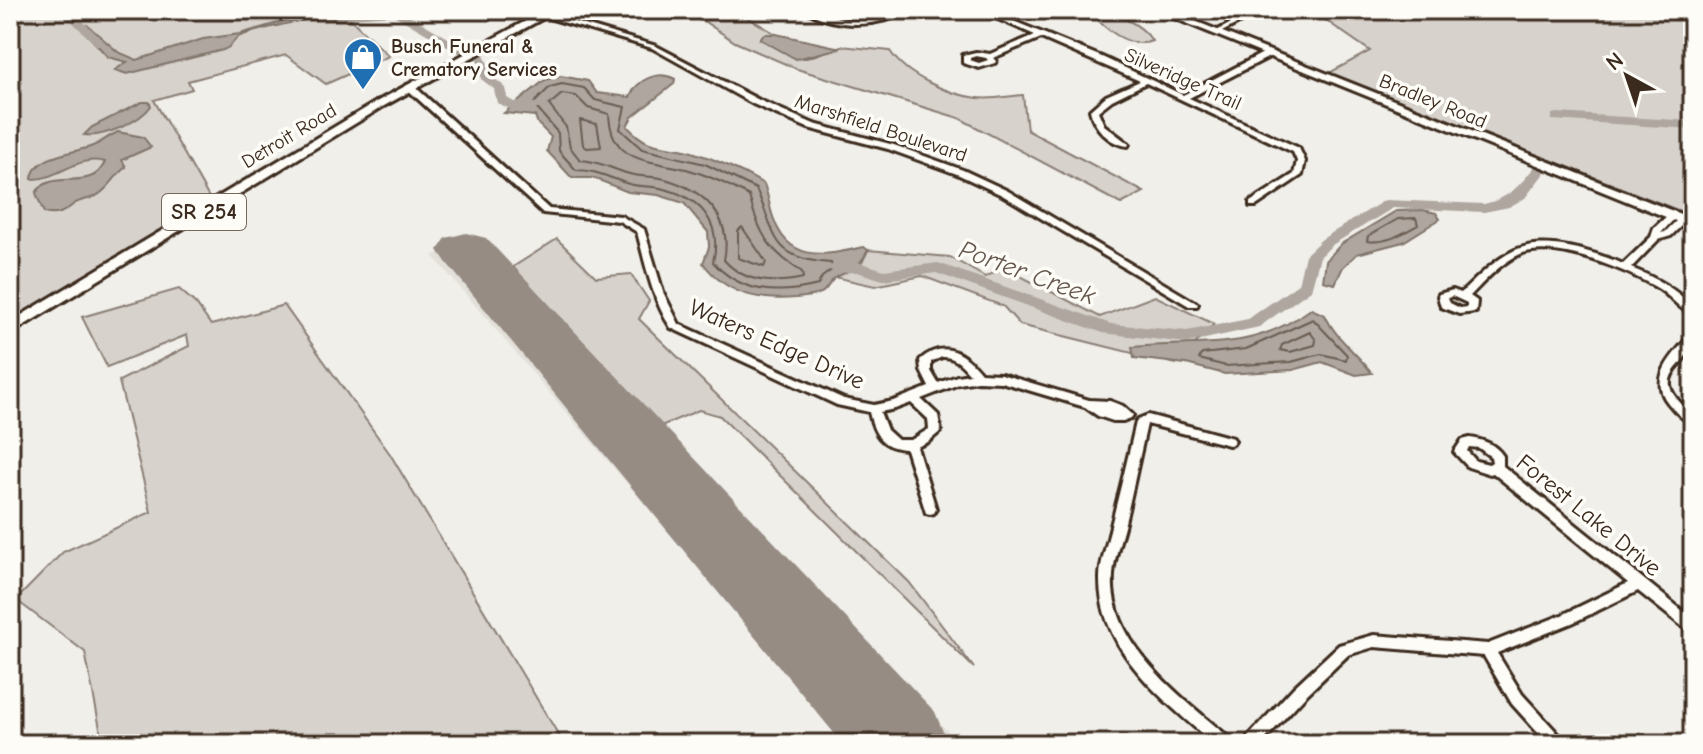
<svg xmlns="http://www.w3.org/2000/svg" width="1703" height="754" font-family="'Comic Neue',sans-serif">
	<rect width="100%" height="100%" fill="#f1efea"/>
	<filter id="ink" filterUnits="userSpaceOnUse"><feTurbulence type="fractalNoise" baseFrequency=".0125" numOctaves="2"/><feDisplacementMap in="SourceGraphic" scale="16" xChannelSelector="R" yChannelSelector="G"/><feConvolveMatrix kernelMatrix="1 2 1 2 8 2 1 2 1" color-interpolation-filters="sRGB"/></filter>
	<g filter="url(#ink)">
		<polygon fill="#e3e0da" points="471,235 960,744 849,744 433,256"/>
		<g fill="#d7d2cc" stroke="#897e75" stroke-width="2">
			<polygon points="10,10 341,10 389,56 326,84 286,55 188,81 192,89 154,100 212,203 10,325"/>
			<path d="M 668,10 L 735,10 L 776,34 L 764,34 L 760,39 L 796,58 L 807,58 L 841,46 L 890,51 C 906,76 949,95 978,98 C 992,100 1009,96 1023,95 L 1027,130 L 1144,192 L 1121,204 L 959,118 L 797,69 L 735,42 L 705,22 Z"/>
			<path d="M 1090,10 C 1110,10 1142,23 1152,41 C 1130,50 1101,27 1090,10 Z"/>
			<polygon points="1329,10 1693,10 1693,216 1329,73 1370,51 1318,15"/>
			<polygon points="557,239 596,277 631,274 649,301 639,319 909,582 974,668 720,416 699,410 661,426 513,267"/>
			<polygon points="868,250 950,257 985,277 1005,268 1100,317 1155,296 1214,324 1176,364 1020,325 1003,306 922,276 875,286 834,277 861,265"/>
			<polygon points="179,289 196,304 211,325 284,305 390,454 564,744 103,744 85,652 16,600 63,552 151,512 119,381 189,346 187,335 107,367 82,317"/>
		</g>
		<g fill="#aea69f" stroke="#80746b" stroke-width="2">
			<path d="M 331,13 L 364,14 C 353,21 330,16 316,18 C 303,20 244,32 237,38 C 231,44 232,47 223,50 L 127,74 L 115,70 L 127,62 L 108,57 L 81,28 L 87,25 L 118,52 L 137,60 L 203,39 L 240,34 L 308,14 Z"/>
			<polygon points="764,34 776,34 841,48 796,59 760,39"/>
			<path d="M 561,76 L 588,81 L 597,93 L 630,97 C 637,79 658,70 675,79 L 674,84 L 632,117 L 627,126 C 649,150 661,144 689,151 C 715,159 740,170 764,184 C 768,194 769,204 772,214 C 787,264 824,256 864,247 L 868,250 C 860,267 852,269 837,277 C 828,281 829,289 821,293 C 814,297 804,297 796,298 C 758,301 727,295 703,263 L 709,247 L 708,232 L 684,203 L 658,195 L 628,192 L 594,178 L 572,178 L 547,151 L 551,137 L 538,124 L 535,116 L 504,113 L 545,80 Z"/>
			<path d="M 142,102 L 149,102 L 151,106 C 140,122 103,138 84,135 L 92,127 Z"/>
			<path d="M 118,132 L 143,137 L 151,147 L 122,160 L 126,167 C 115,175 111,186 98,195 C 91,200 81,199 74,204 C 64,212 57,217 44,213 L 36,193 C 51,167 92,194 105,162 C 78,154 58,180 32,179 C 33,156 72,153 90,147 C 100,144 108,136 118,132 Z"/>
			<polygon points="1423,210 1436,213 1440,219 1403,242 1357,254 1343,267 1335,284 1323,281 1326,261 1341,244 1396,211"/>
			<path d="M 1311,309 L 1325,315 C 1335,338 1357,353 1372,373 L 1356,375 L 1322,362 L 1293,370 L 1225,374 L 1186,364 L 1134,358 L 1132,347 C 1201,340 1249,354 1311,309 Z"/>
		</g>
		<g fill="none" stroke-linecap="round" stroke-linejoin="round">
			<g stroke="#695c52" stroke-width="2">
				<path d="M 562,84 L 584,88 L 595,100 L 625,107 L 620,129 L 642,149 L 705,164 L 756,189 C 777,234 769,259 831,263 L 833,269 L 822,277 L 818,285 C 779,295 741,294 713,262 C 723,221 698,196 660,188 C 650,186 639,187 629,184 C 609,178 597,170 576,170 L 559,151 L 558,133 L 533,104 L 550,87 Z"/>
				<path d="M 562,94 L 576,96 L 588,108 L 609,114 C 611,163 648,160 686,169 C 708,175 729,185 749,196 C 759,234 769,251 802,272 L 803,278 C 775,284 744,283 724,260 C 733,217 704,190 665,179 C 655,176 644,177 634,175 C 614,171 602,161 580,160 L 570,147 L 566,127 L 549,105 Z"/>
				<polygon points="580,120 597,124 601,147 587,148 583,145"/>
				<path d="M 1416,218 L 1418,225 C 1402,234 1386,244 1367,241 L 1368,236 L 1398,219 Z"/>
				<polygon points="742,227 766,262 764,267 738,258 738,231"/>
				<polygon points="1313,319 1347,355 1346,360 1321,354 1291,362 1226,366 1199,359 1202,354 1246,349"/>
				<polygon points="1310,332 1316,340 1315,345 1290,352 1280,350 1282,345"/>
			</g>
			<g fill="#aea69f" fill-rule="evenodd">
				<polygon points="60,10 71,10 105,42 105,46 97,46"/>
				<polygon points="400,10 469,50 471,52 461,54 394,15 339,19 334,16 339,13"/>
				<polygon points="476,54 484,54 493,77 506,88 507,98 514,102 540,103 540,109 512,110 497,103 494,89 481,79"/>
				<polygon points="1557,113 1693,121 1693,129 1552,120 1552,114"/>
				<path d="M 1541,164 L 1546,165 L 1548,168 L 1525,198 L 1509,207 L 1484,212 L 1393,208 L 1332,245 L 1320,257 L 1311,290 L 1259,327 L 1187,343 L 1103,333 L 936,273 L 883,280 L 857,272 L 835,273 L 827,268 L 835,263 L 858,262 L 884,270 L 938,263 L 1111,324 L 1187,331 L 1248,319 L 1298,284 L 1305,255 L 1322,239 L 1385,200 L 1484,204 C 1510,198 1520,185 1536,165 Z"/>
			</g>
			<polygon fill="#968c84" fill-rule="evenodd" points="466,233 486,238 935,712 948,744 843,744 446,262 438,250 446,238"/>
			<defs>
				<g id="street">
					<path d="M 805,10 C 822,10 837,20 855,20 C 874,20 892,10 911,10 C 880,27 836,30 805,10 Z"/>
					<path d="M 977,10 L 986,10 L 1102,57 L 1183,95 L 1265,52 L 1271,52 L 1271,56 L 1189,98 L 1299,148 L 1305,161 L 1302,175 L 1256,206 L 1250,206 L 1250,202 L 1294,174 L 1297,161 L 1293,152 L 1146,83 L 1112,100 L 1098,111 L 1104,125 L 1129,144 L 1128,146 C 1109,144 1094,128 1090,110 L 1106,96 L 1140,81 L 1041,38 L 993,58 L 996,61 L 995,63 L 979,68 L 963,63 L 963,55 L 976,52 L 990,54 L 1035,35 ZM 976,56 L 986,58 L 988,60 L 979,63 L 970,60 L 970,58 Z"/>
					<polygon points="1255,10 1263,10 1218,34 1213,33"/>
					<polygon points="544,13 656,46 759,100 814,124 894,145 963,170 1008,191 1198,304 1197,306 1189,306 1002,195 957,174 888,149 808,128 753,104 652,48 542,16 541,15"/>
					<path d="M 407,85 L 413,85 L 549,209 L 621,216 L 644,229 L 663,292 L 679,324 L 844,399 L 874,405 L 893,401 L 929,387 L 921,371 L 920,360 C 944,339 964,352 981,373 L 1001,374 L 1089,400 L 1110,401 L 1123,406 L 1133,415 L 1131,418 L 1123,421 L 1113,421 L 1098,416 L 1085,407 L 1001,382 L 978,381 L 959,384 L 921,399 L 938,415 L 941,431 L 928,442 L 917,447 L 936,509 L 934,513 L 930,514 L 926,513 L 906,449 C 881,448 874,434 869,412 L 837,405 L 671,328 C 652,299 646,266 637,232 L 619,221 L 543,213 L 407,89 ZM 942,357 C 955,356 962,365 970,374 L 957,376 L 938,383 L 931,371 L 931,362 ZM 911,403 L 928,419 L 929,429 L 911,440 L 898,440 L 887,430 L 880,412 L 895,409 Z"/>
					<path d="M 1672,213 L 1677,216 L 1661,233 L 1665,232 L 1679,218 L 1685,218 L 1687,220 L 1671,236 L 1658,240 L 1631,268 C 1654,277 1676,289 1693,307 L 1693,316 C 1681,310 1671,297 1659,289 C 1629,271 1558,241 1523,253 C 1502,261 1485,281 1470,296 L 1477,301 L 1476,312 L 1459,314 L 1441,307 L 1438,296 L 1439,294 L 1453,290 L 1461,293 C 1478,277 1494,260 1515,250 C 1545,236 1594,252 1623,264 L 1651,237 L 1654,228 L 1669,214 ZM 1452,296 L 1467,303 L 1467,307 L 1460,308 L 1450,303 L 1448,298 Z"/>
					<path d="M 1693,334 C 1693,371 1641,372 1693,414 L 1693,424 C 1683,420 1675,412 1668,403 C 1648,378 1673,355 1689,336 Z"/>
					<path d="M 1148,415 L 1229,437 L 1233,438 L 1235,441 L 1233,444 L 1229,445 L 1147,424 C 1139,459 1132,493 1124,527 C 1120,542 1114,559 1113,575 C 1108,645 1184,699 1231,739 L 1234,744 L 1214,744 C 1164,700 1099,651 1100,578 C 1100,562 1107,545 1110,530 C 1119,494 1128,458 1136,422 L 1138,419 Z"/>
					<path d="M 1470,438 C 1484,440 1495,444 1503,456 L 1503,466 L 1693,619 L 1693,633 L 1688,631 L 1638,591 L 1572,623 L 1497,653 L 1522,694 L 1563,739 L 1566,744 L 1548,744 L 1512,704 L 1484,656 L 1374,647 L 1348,655 L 1304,697 L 1261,744 L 1243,744 L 1246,739 L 1294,687 L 1339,645 L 1374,635 L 1488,644 L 1562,615 L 1628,583 L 1493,473 L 1490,474 L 1468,467 L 1454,452 L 1462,440 ZM 1469,447 L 1479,448 L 1491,457 L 1492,462 L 1489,464 L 1476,461 L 1467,451 Z"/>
				</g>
				<polygon id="secondary" points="1154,10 1167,10 1693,219 1693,228"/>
				<polygon id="primary" points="546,10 558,10 384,106 10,334 10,322 376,102"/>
			</defs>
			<use href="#street" stroke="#3b2a1e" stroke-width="6"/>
			<use href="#secondary" stroke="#3b2a1e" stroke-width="6"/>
			<use href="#primary" stroke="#3b2a1e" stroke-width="6"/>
			<use href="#street" fill="#fdfcf7" fill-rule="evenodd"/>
			<use href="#secondary" fill="#fdfcf7" fill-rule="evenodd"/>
			<use href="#primary" fill="#fdfcf7" fill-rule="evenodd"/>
		</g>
	</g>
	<defs>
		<symbol id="shop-pin" viewBox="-11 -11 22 30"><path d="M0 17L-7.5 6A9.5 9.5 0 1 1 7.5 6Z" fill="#1f6fb2" stroke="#fdfcf7"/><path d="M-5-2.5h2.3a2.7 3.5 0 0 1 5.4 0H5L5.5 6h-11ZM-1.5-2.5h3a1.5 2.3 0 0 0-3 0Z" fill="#fff"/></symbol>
	</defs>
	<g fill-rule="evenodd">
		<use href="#shop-pin" x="341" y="35" width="44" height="60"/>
	</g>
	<g text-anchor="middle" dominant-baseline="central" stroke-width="7" stroke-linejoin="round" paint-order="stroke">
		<g font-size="20" font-weight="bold" fill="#3b2a1e" stroke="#fdfcf7" text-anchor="start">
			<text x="391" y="46">Busch Funeral &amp;<tspan x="391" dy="23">Crematory Services</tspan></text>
		</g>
		<g font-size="20" fill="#3b2a1e" stroke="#fdfcf7">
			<text transform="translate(1183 79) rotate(24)">Silveridge Trail</text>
			<text transform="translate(1433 101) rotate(22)">Bradley Road</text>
			<text transform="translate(881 128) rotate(18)">Marshfield Boulevard</text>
			<text transform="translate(289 136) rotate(-31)">Detroit Road</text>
		</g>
		<rect fill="#fdfcf7" stroke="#75695f" stroke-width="2" x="162" y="194" width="84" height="36" rx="6"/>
		<g font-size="22" font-weight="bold" fill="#3b2a1e">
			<text x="204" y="212">SR 254</text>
		</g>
		<g font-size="24" fill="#3b2a1e" stroke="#fdfcf7">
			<text transform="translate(777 344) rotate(24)">Waters Edge Drive</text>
			<text transform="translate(1589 515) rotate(39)">Forest Lake Drive</text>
		</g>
		<g font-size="26" font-style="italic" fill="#63554b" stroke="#fdfcf7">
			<text transform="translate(1027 273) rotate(20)">Porter Creek</text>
		</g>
	</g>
	<rect width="1703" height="754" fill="none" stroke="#fdfcf7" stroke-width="40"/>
	<rect x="20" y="20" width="1663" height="714" fill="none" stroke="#3b2a1e" stroke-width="3" filter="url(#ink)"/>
	<g transform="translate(1627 76) rotate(320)" stroke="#fdfcf7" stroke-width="6" paint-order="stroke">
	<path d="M0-6L14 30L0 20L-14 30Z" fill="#3b2a1e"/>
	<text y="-12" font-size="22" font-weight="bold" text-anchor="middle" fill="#3b2a1e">N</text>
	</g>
</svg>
